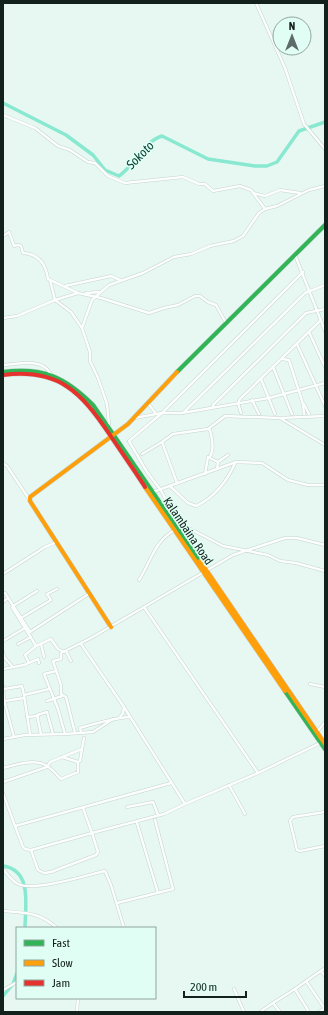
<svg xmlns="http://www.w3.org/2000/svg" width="328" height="1015" font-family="'Asap Condensed',sans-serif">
	<rect width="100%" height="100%" fill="#e7f8f2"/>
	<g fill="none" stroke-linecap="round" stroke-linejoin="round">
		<g stroke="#88e8d0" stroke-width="3.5">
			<path d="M 3,103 L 66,135 L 93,155 L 105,170 L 119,176 C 135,165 143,142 162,136 L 208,159 L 255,166 L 267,166 L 277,162 L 299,131 L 325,122"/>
			<path d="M 3,866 C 33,870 25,907 25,928"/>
			<polyline points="3,996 13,984 17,973"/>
		</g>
		<defs>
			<g id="street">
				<polyline points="256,3 285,68 304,124 325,149"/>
				<polyline points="3,115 35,128 58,146 70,150 88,162 95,163 108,176 125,183 183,177 199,184 205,184 213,191 240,186 251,190 265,209"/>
				<polyline points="253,193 265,196 280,190 300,193"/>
				<path d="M 3,236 L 9,232 L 14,246 L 18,245 L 21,246 L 23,253 C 39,254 46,265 48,279 L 78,293 L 101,298 L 149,313 L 164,308 L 178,305 L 195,296 L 200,296 L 208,302 L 216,305 L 226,323"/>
				<polyline points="295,255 325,331"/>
				<polyline points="50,280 55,300 78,293"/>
				<polyline points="65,286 111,276 120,280"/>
				<polyline points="86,293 100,292"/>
				<polyline points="3,318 17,316 55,300 71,312 82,328 90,352 90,361 98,378 107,404 109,424 106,425"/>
				<polyline points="82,328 92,300 109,285 143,273 174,257 191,254 210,246 234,241 243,236 259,213 265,209 277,206 309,190 325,186"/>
				<polyline points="309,332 325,367"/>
				<polyline points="297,344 325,406"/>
				<polyline points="282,359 289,360 303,404 304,414"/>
				<path d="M 3,365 C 18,364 42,358 50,373"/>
				<polyline points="273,367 292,414"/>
				<polyline points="261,379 275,414"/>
				<polyline points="252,400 259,414"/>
				<polyline points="148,403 156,414"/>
				<polyline points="304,404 309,414"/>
				<polyline points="213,407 213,405 306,313 325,309"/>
				<polyline points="183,413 305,293 325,285"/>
				<polyline points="241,413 238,403 240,399 321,320"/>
				<polyline points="134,418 162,413 303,272"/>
				<polyline points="280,418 325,445"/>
				<path d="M 208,429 L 210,430 C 212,439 215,449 209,458"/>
				<polyline points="142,454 162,442"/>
				<polyline points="3,463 7,466 29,499"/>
				<polyline points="217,469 218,462 228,455"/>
				<polyline points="205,474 208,457 218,462"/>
				<polyline points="177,483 162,442 173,434 208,429 225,416 280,418 325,416"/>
				<path d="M 170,486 L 188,503 L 196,506 C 214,498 228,480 235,463"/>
				<polyline points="153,492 236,462 262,463 288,480 308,485 325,485"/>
				<polyline points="175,523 179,523 223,546 268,555 280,561 296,563 325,571"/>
				<polyline points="179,523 160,489 147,472 129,441 162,413 182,413 269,398 325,383"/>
				<polyline points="3,574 45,547 57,542"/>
				<path d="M 139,580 C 151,562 154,541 175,530"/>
				<polyline points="5,593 21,618 51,600 47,594 57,589"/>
				<polyline points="3,602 7,599"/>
				<polyline points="13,606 37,591"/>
				<polyline points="12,607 36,646"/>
				<polyline points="144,607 258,773"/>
				<polyline points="21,618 30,632 90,593"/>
				<polyline points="3,641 25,628"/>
				<polyline points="18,644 31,637"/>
				<polyline points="41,644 44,657"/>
				<polyline points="81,644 124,707 185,804 258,773 322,742"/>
				<polyline points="66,651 71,661"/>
				<polyline points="3,652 4,657 12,666"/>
				<polyline points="29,663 25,655 36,646 51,639 58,649 64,652"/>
				<polyline points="3,669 24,665 38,659 39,663"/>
				<polyline points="56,671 44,674 58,709 65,734"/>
				<polyline points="310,684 325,687"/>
				<polyline points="3,686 4,700 14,737"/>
				<polyline points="4,689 22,686 24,695 49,689"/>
				<polyline points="24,695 30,734"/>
				<polyline points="5,701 24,698"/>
				<polyline points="47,701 62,696"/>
				<polyline points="27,717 38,716"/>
				<polyline points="120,717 123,713 124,707"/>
				<path d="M 81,732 L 80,728 C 97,723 113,718 130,717"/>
				<polyline points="317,732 325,722"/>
				<polyline points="75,733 66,697 61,694 61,685 53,661 61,659 61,653 91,638 233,555 285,538 297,538 325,545"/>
				<polyline points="41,734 37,715 47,712 53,734"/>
				<polyline points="3,739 25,735 65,734 93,732 113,719"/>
				<polyline points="62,757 78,762 80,761 82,749"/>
				<path d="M 3,768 C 15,765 35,758 47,766 C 52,769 57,775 61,779 L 78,772 L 78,762"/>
				<polyline points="3,782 47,767 50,762 82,749 84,738"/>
				<polyline points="229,785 245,814"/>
				<polyline points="3,793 15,826"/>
				<polyline points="84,807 15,826 23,847 25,849 31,850 92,833 83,808 84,807 171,783"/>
				<polyline points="127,807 153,802 158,815"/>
				<polyline points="325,812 293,817 290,821 297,850 300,851 325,846"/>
				<polyline points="137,823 158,893"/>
				<polyline points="31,850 38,870 44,873 51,872 96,855 98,852 92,833 164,814 185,804"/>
				<path d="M 3,869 C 7,874 12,881 18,884 C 34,892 87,875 105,871 L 111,885 L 124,928"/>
				<polyline points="117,903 173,889 155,820"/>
				<path d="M 3,911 C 26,913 39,912 57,928"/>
				<polyline points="321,971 325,976"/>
				<polyline points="306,981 325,1009"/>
				<polyline points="234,989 244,1012"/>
				<polyline points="3,990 17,982"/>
				<polyline points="77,1012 78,998"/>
				<polyline points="260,1012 273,1003"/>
				<polyline points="280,1012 273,1003 295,989"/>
				<polyline points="309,1012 295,989 325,968"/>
				<polyline points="319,1012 325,1008"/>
			</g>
			<g id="fast">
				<path d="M 3,372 C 43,367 65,377 93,405 L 200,561"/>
				<polyline points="177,372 325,225"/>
				<polyline points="285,691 325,749"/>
			</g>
			<g id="slow">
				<polyline points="145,487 285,691"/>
				<polyline points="200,561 325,744"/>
				<polyline points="111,627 30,501 30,497 128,424 177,372"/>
			</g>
			<path id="jam" d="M 3,375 C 59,368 81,392 110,435 C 122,453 134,470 145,487"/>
		</defs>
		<use href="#street" stroke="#c5d3ce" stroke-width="3.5"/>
		<use href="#fast" stroke="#c5d3ce" stroke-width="5"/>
		<use href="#slow" stroke="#c5d3ce" stroke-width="5"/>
		<use href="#jam" stroke="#c5d3ce" stroke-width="5"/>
		<use href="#street" stroke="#fbfefd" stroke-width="2.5"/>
		<use href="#fast" stroke="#30b455" stroke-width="4"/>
		<use href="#slow" stroke="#ff9f0a" stroke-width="4"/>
		<use href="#jam" stroke="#e5322d" stroke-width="4"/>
	</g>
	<g text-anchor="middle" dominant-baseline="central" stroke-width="3.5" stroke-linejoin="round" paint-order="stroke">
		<g font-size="12" fill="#13211d" stroke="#e1fef4">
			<text transform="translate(188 531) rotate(56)">Kalambaina Road</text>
		</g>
		<g font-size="13" font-style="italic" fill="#074336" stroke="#e1fef4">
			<text transform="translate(140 155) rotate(-46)">Sokoto</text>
		</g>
	</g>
	<rect width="328" height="1015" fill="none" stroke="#13211d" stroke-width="8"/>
	<rect x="16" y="927" width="140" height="72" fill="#e1fef4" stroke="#8fa69e"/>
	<rect x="24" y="940" width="20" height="6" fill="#30b455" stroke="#8fa69e"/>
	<text x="52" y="947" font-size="12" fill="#13211d">Fast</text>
	<rect x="24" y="960" width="20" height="6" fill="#ff9f0a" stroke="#8fa69e"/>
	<text x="52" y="967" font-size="12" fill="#13211d">Slow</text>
	<rect x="24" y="980" width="20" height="6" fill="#e5322d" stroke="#8fa69e"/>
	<text x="52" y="987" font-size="12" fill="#13211d">Jam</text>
	<g transform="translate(292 36)"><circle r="19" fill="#e1fef4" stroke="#8fa69e"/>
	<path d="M0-3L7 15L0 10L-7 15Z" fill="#5d6c68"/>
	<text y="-6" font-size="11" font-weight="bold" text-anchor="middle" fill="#13211d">N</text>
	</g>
	<path d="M184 991v6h62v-6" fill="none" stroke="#13211d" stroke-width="2"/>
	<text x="190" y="991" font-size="12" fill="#13211d" stroke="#e1fef4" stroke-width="3" paint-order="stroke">200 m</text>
</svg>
